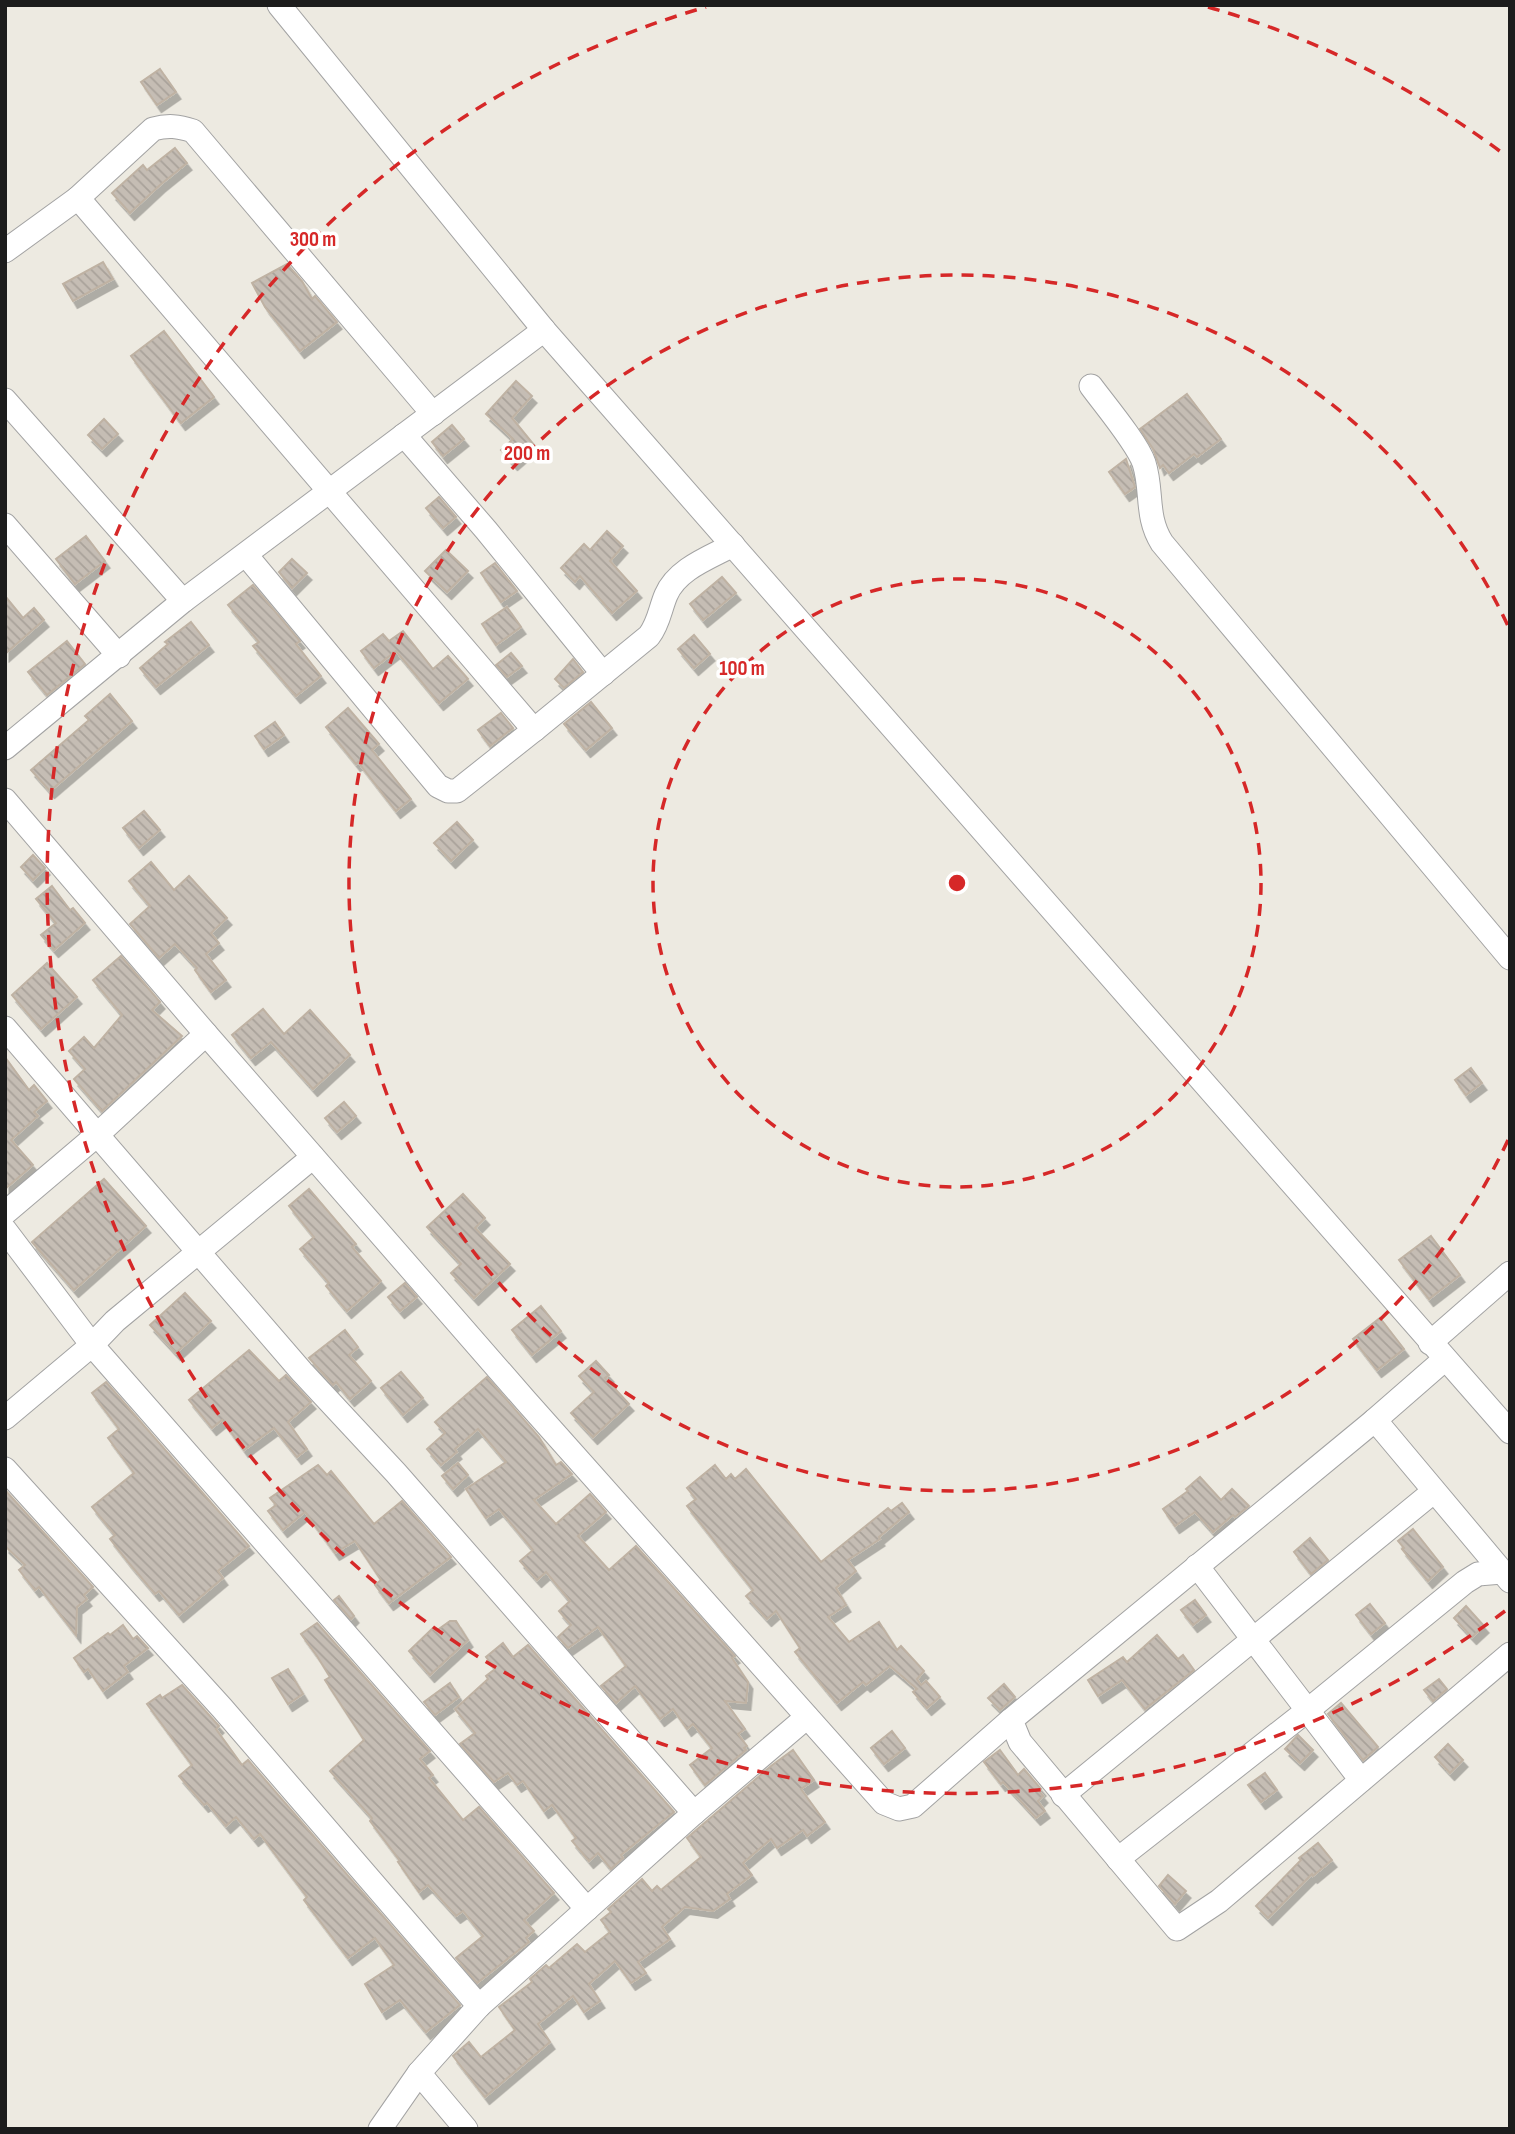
<svg xmlns="http://www.w3.org/2000/svg" width="1515" height="2134" font-family="'Sofia Sans Condensed',sans-serif">
	<defs>
		<pattern id="building-back-hatch" width="6" height="6" patternUnits="userSpaceOnUse" patternTransform="scale(1.75)"><rect width="6" height="6" fill="#c5bdb4"/><path d="M-1 5l2 2M0 0l6 6M5-1l2 2" fill="none" stroke="#a9a29a"/></pattern>
		<filter id="shadow"><feDropShadow dx="4.5" dy="7" stdDeviation="0" flood-color="#0004"/></filter>
	</defs>
	<rect width="100%" height="100%" fill="#edeae1"/>
	<g fill="url(#building-back-hatch)" stroke="#bfb2a3" stroke-width="2" filter="url(#shadow)">
		<polygon points="160,69 176,92 157,105 141,82"/>
		<polygon points="175,148 187,163 160,185 130,213 112,193 143,165 147,170"/>
		<polygon points="103,262 113,279 73,301 63,284"/>
		<polygon points="287,264 302,281 312,299 315,296 337,322 300,351 265,307 252,283"/>
		<polygon points="164,331 214,397 181,423 131,356"/>
		<polygon points="516,381 532,396 512,418 534,445 513,463 501,450 513,439 486,414"/>
		<polygon points="1187,394 1221,439 1197,457 1194,454 1169,473 1163,465 1160,468 1153,449 1140,429"/>
		<polygon points="104,419 118,434 102,449 88,435"/>
		<polygon points="452,425 464,439 443,456 432,442"/>
		<polygon points="1126,459 1135,487 1125,494 1109,472"/>
		<polygon points="439,497 456,517 443,528 426,508"/>
		<polygon points="607,531 623,546 610,561 637,591 612,613 580,576 575,582 561,568 584,544 590,550"/>
		<polygon points="86,536 105,561 75,584 56,559"/>
		<polygon points="446,550 468,571 447,592 425,571"/>
		<polygon points="292,559 307,573 292,588 279,572"/>
		<polygon points="495,563 517,591 501,602 481,573"/>
		<polygon points="722,577 736,593 703,620 690,604"/>
		<polygon points="253,585 300,641 296,644 321,676 296,696 253,646 259,642 228,605"/>
		<polygon points="5,596 23,618 34,608 44,620 5,654"/>
		<polygon points="507,607 521,627 496,645 482,624"/>
		<polygon points="191,622 209,645 156,687 140,668 168,644 165,642"/>
		<polygon points="403,631 433,669 448,656 468,679 439,703 396,651 374,668 361,651 383,634 389,641"/>
		<polygon points="694,635 710,654 694,668 678,649"/>
		<polygon points="67,641 85,664 47,695 28,672"/>
		<polygon points="511,653 522,666 507,677 496,665"/>
		<polygon points="573,659 583,672 564,688 555,679"/>
		<polygon points="110,694 132,721 50,791 31,770 89,720 85,716"/>
		<polygon points="591,702 612,728 586,750 564,724"/>
		<polygon points="348,708 379,744 372,750 411,799 396,811 358,762 356,764 326,727"/>
		<polygon points="501,713 513,728 490,746 478,730"/>
		<polygon points="275,722 284,735 264,749 255,736"/>
		<polygon points="144,811 160,830 139,848 123,828"/>
		<polygon points="457,822 473,840 451,861 434,843"/>
		<polygon points="33,855 45,868 33,880 21,867"/>
		<polygon points="151,862 174,890 189,876 227,918 211,933 219,943 206,954 226,980 211,992 195,970 197,968 175,944 159,958 130,924 150,906 129,881"/>
		<polygon points="52,886 70,910 73,908 85,923 54,950 41,935 56,923 36,899"/>
		<polygon points="121,956 160,1002 152,1010 182,1036 102,1111 74,1079 85,1069 69,1051 84,1037 94,1048 122,1015 93,980"/>
		<polygon points="47,963 77,997 41,1029 12,995"/>
		<polygon points="263,1009 284,1034 310,1010 350,1055 313,1089 271,1042 251,1058 232,1035"/>
		<polygon points="5,1057 29,1090 34,1085 47,1101 34,1112 38,1116 11,1140 33,1165 5,1189"/>
		<polygon points="1471,1068 1482,1083 1466,1095 1455,1080"/>
		<polygon points="344,1102 356,1116 337,1132 325,1118"/>
		<polygon points="104,1179 146,1226 74,1290 32,1242"/>
		<polygon points="309,1189 356,1244 352,1247 381,1281 347,1311 326,1286 329,1283 300,1249 314,1237 289,1206"/>
		<polygon points="463,1194 485,1218 475,1228 510,1264 474,1298 451,1273 461,1264 427,1227"/>
		<polygon points="1431,1236 1460,1275 1429,1299 1399,1260"/>
		<polygon points="405,1283 417,1297 400,1311 388,1297"/>
		<polygon points="185,1293 211,1321 176,1353 150,1325"/>
		<polygon points="541,1306 561,1331 532,1355 512,1330"/>
		<polygon points="1380,1318 1404,1349 1377,1370 1353,1339"/>
		<polygon points="345,1330 358,1347 349,1355 371,1381 350,1399 336,1382 333,1385 309,1358"/>
		<polygon points="249,1350 279,1381 286,1375 311,1402 288,1422 307,1449 297,1457 274,1428 244,1450 222,1420 212,1428 189,1400"/>
		<polygon points="596,1361 609,1375 605,1378 629,1404 593,1437 571,1413 594,1392 579,1376"/>
		<polygon points="401,1372 423,1398 403,1415 381,1388"/>
		<polygon points="487,1377 539,1437 556,1465 561,1462 572,1474 534,1500 556,1524 590,1494 606,1512 578,1536 609,1570 636,1546 735,1656 732,1658 748,1682 746,1703 725,1701 745,1729 738,1734 747,1746 744,1748 746,1750 705,1785 690,1765 712,1748 693,1724 687,1729 673,1709 660,1719 635,1686 616,1703 601,1686 626,1666 598,1627 568,1648 558,1637 571,1625 559,1611 570,1601 546,1572 537,1580 520,1561 533,1550 499,1509 486,1518 466,1489 506,1462 478,1429 455,1449 457,1452 441,1465 427,1449 445,1433 435,1422"/>
		<polygon points="106,1382 249,1546 218,1571 223,1578 179,1615 159,1591 155,1594 129,1563 110,1539 115,1535 92,1507 134,1473 108,1438 119,1429 92,1393"/>
		<polygon points="458,1463 468,1475 453,1489 442,1476"/>
		<polygon points="318,1465 327,1475 331,1471 374,1524 402,1501 451,1557 389,1603 375,1585 381,1580 355,1541 335,1553 305,1512 283,1530 268,1511 276,1505 270,1498"/>
		<polygon points="715,1465 726,1479 731,1474 735,1479 746,1469 821,1562 888,1508 891,1511 902,1503 909,1512 879,1537 880,1539 848,1560 856,1571 836,1588 846,1605 828,1617 849,1642 879,1622 897,1650 901,1646 924,1671 917,1679 921,1685 926,1681 940,1697 927,1708 913,1692 917,1689 890,1666 866,1685 863,1682 837,1703 795,1652 800,1648 776,1611 767,1619 746,1596 753,1590 687,1506 696,1499 687,1488"/>
		<polygon points="1200,1477 1221,1500 1232,1489 1249,1506 1235,1517 1233,1515 1213,1532 1195,1512 1175,1526 1163,1509 1188,1491 1186,1489"/>
		<polygon points="5,1490 93,1587 84,1595 87,1599 77,1607 76,1635 39,1587 35,1590 19,1570 25,1565 5,1546"/>
		<polygon points="1413,1529 1443,1567 1428,1581 1402,1549 1404,1548 1398,1541"/>
		<polygon points="1310,1538 1328,1560 1311,1574 1294,1552"/>
		<polygon points="339,1596 354,1616 351,1619 334,1600"/>
		<polygon points="1195,1600 1206,1615 1193,1625 1181,1610"/>
		<polygon points="1370,1604 1385,1623 1371,1634 1356,1615"/>
		<polygon points="1466,1606 1484,1626 1472,1637 1454,1618"/>
		<polygon points="450,1621 456,1621 468,1640 430,1675 409,1651 433,1628 436,1631"/>
		<polygon points="317,1623 430,1751 420,1759 433,1775 429,1778 463,1820 479,1807 554,1893 524,1920 534,1931 526,1938 529,1942 477,1983 456,1958 483,1936 463,1911 456,1916 428,1885 419,1892 398,1862 400,1861 370,1821 372,1818 330,1771 364,1740 325,1680 330,1677 317,1656 301,1634"/>
		<polygon points="123,1625 133,1639 137,1636 148,1648 124,1666 128,1672 103,1691 88,1669 84,1672 74,1658 108,1633 110,1635"/>
		<polygon points="1157,1635 1178,1659 1183,1655 1194,1670 1145,1709 1122,1680 1098,1696 1088,1680 1123,1657 1127,1662"/>
		<polygon points="503,1643 513,1657 528,1645 674,1812 621,1855 623,1858 611,1869 598,1853 589,1861 572,1841 576,1838 552,1805 544,1811 523,1781 517,1785 508,1773 494,1782 460,1744 475,1733 455,1709 488,1679 486,1676 495,1669 486,1657"/>
		<polygon points="288,1669 303,1694 288,1704 272,1678"/>
		<polygon points="1439,1679 1447,1689 1433,1701 1424,1690"/>
		<polygon points="450,1683 459,1697 435,1715 424,1702"/>
		<polygon points="1004,1684 1015,1697 1000,1710 988,1698"/>
		<polygon points="182,1685 219,1726 216,1729 242,1765 248,1760 460,2005 426,2032 400,2000 382,2012 365,1984 394,1965 375,1938 348,1958 304,1900 307,1897 260,1834 254,1839 236,1817 226,1826 207,1803 204,1805 179,1776 192,1765 147,1704 160,1695 162,1698"/>
		<polygon points="1341,1703 1378,1747 1363,1760 1328,1714"/>
		<polygon points="892,1731 905,1748 884,1764 871,1748"/>
		<polygon points="1298,1735 1313,1750 1300,1763 1285,1749"/>
		<polygon points="1448,1744 1463,1760 1450,1773 1435,1757"/>
		<polygon points="793,1750 814,1780 801,1789 825,1822 807,1836 803,1830 777,1848 771,1839 743,1863 752,1875 727,1894 730,1899 713,1911 685,1907 662,1927 670,1939 638,1962 646,1973 631,1983 615,1961 589,1984 600,2001 584,2012 573,1996 538,2024 550,2042 485,2097 453,2056 469,2042 481,2057 515,2030 499,2007 532,1982 530,1979 546,1965 549,1968 577,1944 585,1952 610,1932 601,1920 611,1912 608,1909 642,1879 652,1891 657,1886 661,1890 701,1857 687,1838 771,1766"/>
		<polygon points="1000,1750 1018,1775 1024,1769 1041,1789 1039,1791 1043,1796 1038,1801 1045,1811 1036,1818 1003,1782 1001,1784 984,1762"/>
		<polygon points="1265,1773 1277,1790 1261,1802 1248,1785"/>
		<polygon points="1318,1843 1332,1860 1313,1876 1312,1874 1268,1918 1256,1906 1301,1860 1299,1858"/>
		<polygon points="1168,1875 1186,1891 1175,1904 1159,1886"/>
	</g>
	<g fill="none" stroke-linecap="round" stroke-linejoin="round">
		<defs>
			<g id="street">
				<polyline points="279,5 544,330 1510,1432"/>
				<polyline points="78,198 534,730 457,791 448,791 438,786 246,555"/>
				<path d="M 5,251 L 78,198 L 153,129 C 168,125 178,126 193,131 L 433,414"/>
				<path d="M 1091,386 C 1105,405 1137,443 1144,463 C 1153,491 1145,516 1162,543 L 1510,958"/>
				<polyline points="5,400 183,601"/>
				<polyline points="404,435 486,530 603,674"/>
				<polyline points="5,525 119,656"/>
				<path d="M 534,730 L 649,636 C 659,623 660,609 666,595 C 677,569 709,558 733,545"/>
				<polyline points="5,748 183,601 544,330"/>
				<polyline points="5,800 206,1034 526,1401 884,1803 899,1809 913,1806 1011,1720"/>
				<polyline points="5,1028 302,1372 396,1473 694,1813"/>
				<polyline points="5,1213 97,1135 206,1034"/>
				<polyline points="5,1230 92,1345 587,1909"/>
				<polyline points="1430,1343 1510,1273"/>
				<polyline points="5,1418 92,1345 115,1321 313,1157"/>
				<polyline points="1375,1420 1445,1359"/>
				<polyline points="5,1469 222,1708 479,2006"/>
				<polyline points="1197,1566 1361,1780"/>
				<polyline points="1510,1581 1375,1420 1011,1720 1020,1742 1177,1929 1219,1901 1510,1654"/>
				<polyline points="1063,1795 1433,1492"/>
				<polyline points="1118,1859 1308,1710 1465,1582 1478,1574 1502,1572"/>
				<polyline points="419,2073 466,2129"/>
				<polyline points="380,2129 419,2073 479,2006 694,1813 807,1717"/>
			</g>
		</defs>
		<use href="#street" stroke="#a3a3a3" stroke-width="25"/>
		<use href="#street" stroke="#fff" stroke-width="23"/>
	</g>
	<g fill="none" stroke="#d62828" stroke-width="3.5" stroke-dasharray="12 9">
		<circle cx="957" cy="883" r="304"/>
		<path d="M1508 1140A608 608 0 1 1 1508 626"/>
		<path d="M1505 1611A911 911 0 1 1 706 7M1208 7A911 911 0 0 1 1505 155"/>
	</g>
	<circle cx="957" cy="883" r="10" fill="#d62828" stroke="#fff" stroke-width="3.5"/>
	<g font-size="21" text-anchor="middle" font-weight="bold" fill="#d62828" stroke="#fff" stroke-width="7" stroke-linejoin="round" paint-order="stroke">
		<text x="313" y="246">300 m</text>
		<text x="527" y="460">200 m</text>
		<text x="742" y="675">100 m</text>
	</g>
	<rect width="1515" height="2134" fill="none" stroke="#1c1c1c" stroke-width="14"/>
</svg>
